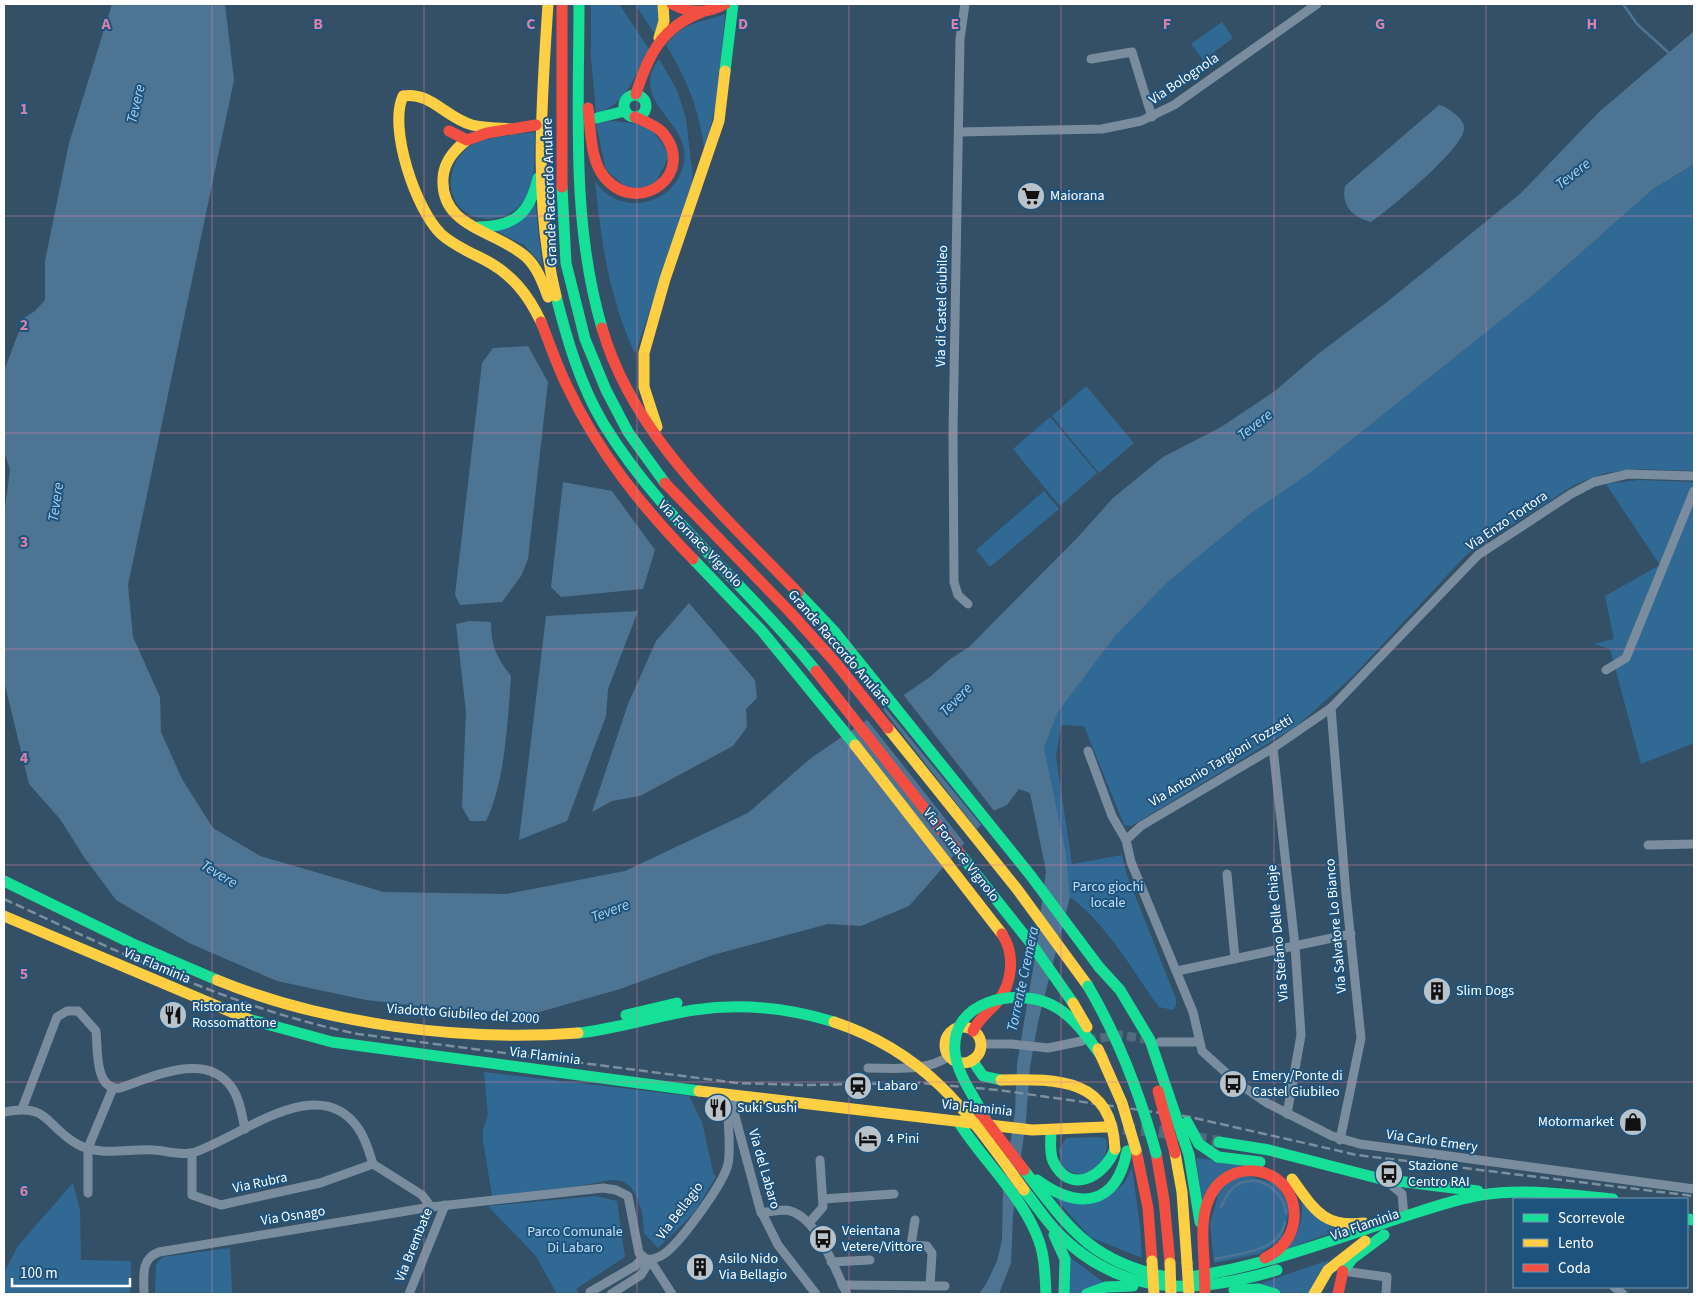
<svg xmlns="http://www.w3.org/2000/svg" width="1698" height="1298" font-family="'Source Sans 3',sans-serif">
	<rect width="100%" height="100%" fill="#345067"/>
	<g fill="#316995">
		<path d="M 591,4 L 619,4 L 649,49 C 636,73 626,106 596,113 L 591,58 Z"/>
		<polygon points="635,4 658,4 660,15 655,34"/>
		<path d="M 725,14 L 719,88 L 705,153 C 699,109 689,83 666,45 C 685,20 699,24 725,14 Z"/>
		<polygon points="1222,22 1233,38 1203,60 1191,44"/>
		<path d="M 659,59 L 677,90 L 686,119 L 693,178 L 689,197 L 635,354 C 608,293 602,246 595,181 C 620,219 677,205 684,162 C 691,120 627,103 659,59 Z"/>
		<polygon points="612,121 648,125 670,154 654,186 628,189 606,170 596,124"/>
		<path d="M 535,132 C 534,148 536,176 530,190 C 510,238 438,223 453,169 C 456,159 464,149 474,144 C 492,136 515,135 535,132 Z"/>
		<path d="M 1694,164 L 1694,471 L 1636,469 L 1605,473 L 1574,485 L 1466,555 L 1353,676 L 1297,726 L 1131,826 L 1124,825 L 1084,726 L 1061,725 L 1056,757 L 1072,864 L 1122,855 L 1127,875 L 1176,999 L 1176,1005 L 1173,1010 L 1159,1007 C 1132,970 1107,924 1070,897 L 1066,853 L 1044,747 L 1058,712 L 1116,635 L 1169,581 L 1250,514 L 1373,422 L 1539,290 L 1653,189 Z"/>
		<polygon points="535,202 542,265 524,245 494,230"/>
		<polygon points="1086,386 1134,443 1099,473 1052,416"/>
		<polygon points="1050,417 1097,473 1060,506 1013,449"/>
		<polygon points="1639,480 1694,482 1694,743 1641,764 1610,649 1594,644 1614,639 1605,596 1660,565 1606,484"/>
		<polygon points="1044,491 1059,509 990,567 976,550"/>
		<polygon points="484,1072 689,1096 702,1122 713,1172 716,1177 693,1214 658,1248 644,1233 642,1212 636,1195 631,1187 622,1181 610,1180 578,1186 492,1196 483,1141 483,1130 488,1115"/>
		<path d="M 1100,1137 L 1106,1139 C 1111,1164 1084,1186 1063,1166 L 1059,1150 L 1066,1138 Z"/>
		<polygon points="1196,1158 1247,1164 1202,1203"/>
		<polygon points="1132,1168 1140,1226 1142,1258 1090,1237 1056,1199 1118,1189 1125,1182"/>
		<polygon points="1241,1174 1277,1184 1290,1206 1282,1239 1259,1254 1214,1263 1210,1224 1220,1188"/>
		<polygon points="73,1183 80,1210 81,1260 131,1261 130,1294 4,1294 4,1272 18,1246"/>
		<polygon points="596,1196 617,1201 625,1257 576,1289 579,1294 557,1294 536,1256 488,1206"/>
		<path d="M 1301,1197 L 1337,1231 L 1286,1249 C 1300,1232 1304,1220 1301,1197 Z"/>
		<polygon points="230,1248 232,1294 155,1294 156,1264 163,1257"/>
		<polygon points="1068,1256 1106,1284 1082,1294 1068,1294"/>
		<polygon points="1329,1260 1310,1294 1285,1294 1262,1283"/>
	</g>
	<g fill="#4e7493">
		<polygon points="112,4 225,4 234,80 128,585 133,637 160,697 161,732 182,779 213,828 260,856 384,892 507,894 625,871 748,813 811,758 930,677 949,660 969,647 1078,537 1113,498 1163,457 1221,427 1275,391 1318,354 1387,302 1521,193 1599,112 1694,31 1694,164 1653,189 1539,290 1311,472 1250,514 1169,581 1116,635 1058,712 1044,747 1066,853 1070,897 1038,1022 1030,1067 1026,1120 1013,1215 1011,1263 999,1294 979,1294 986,1284 997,1261 1002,1240 1003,1190 1015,1112 1017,1064 1035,957 1046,871 1030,793 1019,789 1007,805 993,811 909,906 861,926 828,924 713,955 620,989 536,1013 453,1010 366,1000 277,981 189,943 116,900 84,857 60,819 29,784 4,681 4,515 10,470 4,451 4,371 24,318 35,311 45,300 45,261 69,143"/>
		<path d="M 1439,105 C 1445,106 1450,110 1455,114 C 1459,117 1463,122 1464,126 C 1469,145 1387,211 1371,222 C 1352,217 1341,205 1345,186 Z"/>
		<polygon points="528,346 548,382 528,559 521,576 502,602 460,605 455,595 482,363 493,348"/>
		<polygon points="563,482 612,491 655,550 643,589 561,597 551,587"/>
		<polygon points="689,603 755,680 757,698 746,709 747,727 733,746 640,796 612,801 592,812 628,704 656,641"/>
		<polygon points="638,611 608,689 606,716 567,821 519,840 546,616"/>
		<path d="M 469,621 L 491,622 C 491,646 497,658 511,676 C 508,719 505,783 486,821 L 470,821 L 462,807 L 466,712 L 456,624 Z"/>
	</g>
	<g fill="#345067">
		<polygon points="902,693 995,812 982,826 883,705"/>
		<polygon points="881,707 978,831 966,845 865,717"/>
	</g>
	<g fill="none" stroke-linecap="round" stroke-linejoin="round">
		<g stroke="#4e7493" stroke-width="2.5">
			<polyline points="1623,4 1637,24 1669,53"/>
			<path d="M 1221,1207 C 1224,1200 1228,1192 1234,1187 C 1256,1170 1285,1191 1286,1214"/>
			<path d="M 1215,1259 C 1239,1253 1280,1252 1285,1222"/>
		</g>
		<polyline stroke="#526a7e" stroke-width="9" stroke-dasharray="9 4.5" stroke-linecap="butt" points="1087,1040 1121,1035 1151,1040"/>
		<polyline stroke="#526a7e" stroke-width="12" stroke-dasharray="12 6" stroke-linecap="butt" points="1105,1127 1156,1131 1219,1142"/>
		<g stroke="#798d9e" stroke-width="9">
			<polyline points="965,4 960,39 953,433 954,582 958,595 968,604"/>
			<polyline points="1091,59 1132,52 1152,117"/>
			<polyline points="959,132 1102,129 1141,121 1174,105 1317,4"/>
			<polyline points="1606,670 1626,658 1694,491"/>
			<polyline points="1331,708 1346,894 1361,1038 1340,1140"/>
			<polyline points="1273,748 1295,946 1301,1035 1287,1114"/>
			<polyline points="1088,751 1112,816 1126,840 1131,862 1193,1012 1202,1051 1235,1081 1267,1103 1332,1136 1360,1144 1694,1189"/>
			<polyline points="1126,840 1141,826 1273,748 1331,708 1478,555 1571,494 1594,482 1628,474 1694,476"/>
			<polyline points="1648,845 1694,844"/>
			<polyline points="1227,874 1235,959"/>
			<polyline points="1177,971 1351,934"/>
			<polyline points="1160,1042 1199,1042"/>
			<polyline points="980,1044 1012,1044 1048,1048 1082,1041"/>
			<path d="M 868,1068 C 894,1068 927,1072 949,1056"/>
			<polyline points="736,1095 735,1116 760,1209 778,1245 816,1294"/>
			<path d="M 22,1109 L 57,1017 L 67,1011 L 78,1011 L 96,1031 C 98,1047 94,1091 120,1088 C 152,1077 207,1050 232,1088 C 240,1099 242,1116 245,1129"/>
			<path d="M 4,1112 C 50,1103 44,1125 77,1144 C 99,1157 130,1148 154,1150 C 167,1151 178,1155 192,1153"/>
			<path d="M 373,1164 C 369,1152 366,1139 358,1128 C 318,1070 240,1138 192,1153 L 192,1195 L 221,1205 L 320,1183 L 373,1164 L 422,1195 L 431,1207"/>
			<polyline points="1389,1183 1402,1194 1404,1217"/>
			<polyline points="88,1193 88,1148 113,1088"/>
			<polyline points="823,1199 894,1194"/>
			<path d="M 761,1213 C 769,1212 777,1210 785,1210 C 817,1213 834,1269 847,1294"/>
			<polyline points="915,1220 911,1245 927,1246 932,1253 930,1286"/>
			<polyline points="809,1223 823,1207 820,1160"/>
			<polyline points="831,1262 870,1260"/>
			<polyline points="1343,1271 1387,1277 1386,1294"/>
			<polyline points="842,1285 945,1286"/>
			<polyline points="1614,1287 1623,1294"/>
			<path d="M 144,1294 C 144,1277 140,1259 159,1252 L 431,1207 L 603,1188 L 616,1190 L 628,1196 L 639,1253 L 646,1259 C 653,1260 658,1258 664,1254 C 680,1243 724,1183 728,1164 C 732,1144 726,1116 728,1095"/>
			<polyline points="409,1294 445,1205"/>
			<polyline points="592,1294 590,1292 635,1266 643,1258"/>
			<polyline points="611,1294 641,1275 650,1260 672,1294"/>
		</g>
		<g stroke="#16e098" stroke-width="11">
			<path d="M 579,4 C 579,112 571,223 602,328"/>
			<polyline points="725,71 733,4"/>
			<circle cx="635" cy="106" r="11"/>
			<polyline points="597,118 625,111"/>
			<polyline points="562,187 566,263 585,339 606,390 628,432 665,483"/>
			<path d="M 478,227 C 515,227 530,213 538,178"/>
			<path d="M 556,296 C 567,340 580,384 603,423 C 660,517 748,586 816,671"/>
			<polyline points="693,559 762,631 855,745"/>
			<polyline points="798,593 834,631 1031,876 1099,967"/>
			<polyline points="961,855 1033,946 1073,1003"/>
			<polyline points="248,1019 332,1042 699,1091"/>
			<polyline points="972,1060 983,1076 1001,1080"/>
			<path d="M 958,1121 C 983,1161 1023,1196 1039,1241 C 1045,1258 1045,1276 1046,1294"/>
			<path d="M 1051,1130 C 1051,1140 1049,1152 1053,1161 C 1070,1196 1104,1177 1115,1149"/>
			<polyline points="1219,1142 1269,1150 1381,1179"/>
			<polyline points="1189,1155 1200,1222"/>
			<polyline points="1218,1157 1260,1162"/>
			<path d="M 1024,1170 C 1069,1228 1090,1261 1166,1277"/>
			<polyline points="1381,1179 1478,1191"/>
			<path d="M 1037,1180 C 1078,1210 1116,1207 1127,1151"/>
			<path d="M 1024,1190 C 1036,1205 1046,1221 1060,1235 C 1124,1298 1197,1294 1277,1270"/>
			<polyline points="1687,1219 1694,1220"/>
			<polyline points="1054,1235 1065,1259 1064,1294"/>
			<polyline points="1343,1271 1353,1258 1384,1235"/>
			<path d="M 1190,1277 C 1259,1267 1324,1243 1390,1221 C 1420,1212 1450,1200 1481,1195 C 1525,1188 1569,1195 1613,1199"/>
			<polyline points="1234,1290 1259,1289 1275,1294"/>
			<polyline points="1087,1294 1106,1287 1133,1286"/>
		</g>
		<g stroke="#ffcf43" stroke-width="11">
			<path d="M 548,4 C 542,98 533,204 556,296"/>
			<polyline points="659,38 664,21 663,4"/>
			<path d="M 511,129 C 499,128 484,128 472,125 C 446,118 430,91 403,96 C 388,128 416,210 441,234 C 453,245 469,252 483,259 C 511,273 528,294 541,322"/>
			<path d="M 467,140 C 455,149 444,162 443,178 C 440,228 496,230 526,257 C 537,267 543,283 548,297"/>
			<polyline points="657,427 644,387 644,353 665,279 719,121 725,71"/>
			<polyline points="888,728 1017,889 1088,986"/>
			<polyline points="855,745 1002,934"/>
			<polyline points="4,916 248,1019"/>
			<circle cx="963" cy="1045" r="18"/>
			<polyline points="699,1091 1032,1130 1105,1127"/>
			<polyline points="1175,1153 1182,1192 1187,1263"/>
			<path d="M 1292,1179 C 1314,1209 1323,1228 1364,1223"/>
			<polyline points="1314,1294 1328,1270 1365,1241"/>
		</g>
		<g stroke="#f24e42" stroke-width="11">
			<path d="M 672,4 C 690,14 707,14 725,4"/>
			<path d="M 636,94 C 648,55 662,27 702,12"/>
			<path d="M 588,108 C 591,130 590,161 605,178 C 640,218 698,172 662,132 C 655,125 643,121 635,117"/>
			<polyline points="449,131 467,140 487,133 536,125"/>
			<polyline points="562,187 562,4"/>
			<path d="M 541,322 C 550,344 557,366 567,386 C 598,452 642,507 693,559"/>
			<path d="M 602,328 C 633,436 723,514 798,593"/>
			<polyline points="665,483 790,612 835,662 888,728"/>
			<polyline points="816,671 961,855"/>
			<path d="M 973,1031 C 979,1018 990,1011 998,1001 C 1013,982 1015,954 1002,934"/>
			<polyline points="1136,1150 1148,1208 1152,1261"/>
			<polyline points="1156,1153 1164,1200 1170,1263"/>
			<path d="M 1204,1261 C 1203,1242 1201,1222 1207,1204 C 1224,1151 1299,1165 1294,1220 C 1292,1238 1281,1250 1265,1258"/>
			<polyline points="1338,1294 1343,1271"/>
		</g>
		<path stroke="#7b8f9e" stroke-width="2.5" stroke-dasharray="9 4" stroke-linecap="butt" d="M 4,899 C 119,952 233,1009 358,1034 L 737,1083 L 805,1085 L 920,1083 L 998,1090 L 1190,1117 L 1357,1155 L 1694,1196"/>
		<g stroke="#16e098" stroke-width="11">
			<polyline points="4,881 133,944 217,980"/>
			<polyline points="1099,967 1120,990 1150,1040 1189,1155"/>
			<path d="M 1088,986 C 1119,1039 1140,1094 1156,1153"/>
			<polyline points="626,1015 677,1003"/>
			<path d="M 578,1033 C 617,1029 655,1016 694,1010 C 741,1003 789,1008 834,1022"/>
			<path d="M 985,1118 C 975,1097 957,1075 955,1052 C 950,1001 1015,987 1052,1005 C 1074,1016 1088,1038 1102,1057"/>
			<polyline points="1187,1122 1199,1144 1218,1157"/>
		</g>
		<g stroke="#ffcf43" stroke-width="11">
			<path d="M 217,980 C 324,1024 463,1042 578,1033"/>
			<polyline points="1073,1003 1087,1027"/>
			<path d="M 834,1022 C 928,1053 969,1114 1024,1190"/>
			<polyline points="1098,1049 1122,1103 1136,1150"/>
			<path d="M 1001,1080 C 1056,1079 1112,1077 1115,1149"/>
			<polyline points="1152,1261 1154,1294"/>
			<polyline points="1170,1263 1171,1294"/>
			<polyline points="1187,1263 1189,1294"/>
		</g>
		<g stroke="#f24e42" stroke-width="11">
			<polyline points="1158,1091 1175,1153"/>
			<polyline points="978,1110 1024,1170"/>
			<polyline points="1204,1261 1205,1294"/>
		</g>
	</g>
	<path fill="none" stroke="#dd80a5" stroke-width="1" stroke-opacity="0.55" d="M 212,4 L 212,1294M 424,4 L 424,1294M 637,4 L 637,1294M 849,4 L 849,1294M 1061,4 L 1061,1294M 1274,4 L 1274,1294M 1486,4 L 1486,1294M 4,216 L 1694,216M 4,433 L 1694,433M 4,649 L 1694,649M 4,865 L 1694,865M 4,1082 L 1694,1082"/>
	<defs>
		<symbol id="supermarket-disc" viewBox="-11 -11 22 22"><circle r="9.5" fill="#b8c2ca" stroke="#1e537d"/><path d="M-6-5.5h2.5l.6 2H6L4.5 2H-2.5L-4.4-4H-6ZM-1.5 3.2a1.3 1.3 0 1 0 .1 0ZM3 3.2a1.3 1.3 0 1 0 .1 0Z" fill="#111"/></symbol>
		<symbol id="building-disc" viewBox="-11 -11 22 22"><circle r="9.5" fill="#b8c2ca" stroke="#1e537d"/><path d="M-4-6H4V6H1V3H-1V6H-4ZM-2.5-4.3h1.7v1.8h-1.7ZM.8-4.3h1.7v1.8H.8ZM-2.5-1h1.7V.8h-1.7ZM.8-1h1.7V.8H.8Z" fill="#111"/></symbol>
		<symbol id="restaurant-disc" viewBox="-11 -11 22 22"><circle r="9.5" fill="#b8c2ca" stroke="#1e537d"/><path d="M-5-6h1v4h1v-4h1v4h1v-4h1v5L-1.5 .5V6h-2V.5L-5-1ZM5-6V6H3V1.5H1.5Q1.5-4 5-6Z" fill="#111"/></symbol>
		<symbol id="bus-disc" viewBox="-11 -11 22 22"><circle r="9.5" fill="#b8c2ca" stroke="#1e537d"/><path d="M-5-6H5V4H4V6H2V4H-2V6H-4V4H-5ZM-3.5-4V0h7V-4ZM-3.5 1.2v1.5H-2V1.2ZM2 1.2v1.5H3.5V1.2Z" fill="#111"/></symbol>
		<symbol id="station-disc" viewBox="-11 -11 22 22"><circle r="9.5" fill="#b8c2ca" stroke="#1e537d"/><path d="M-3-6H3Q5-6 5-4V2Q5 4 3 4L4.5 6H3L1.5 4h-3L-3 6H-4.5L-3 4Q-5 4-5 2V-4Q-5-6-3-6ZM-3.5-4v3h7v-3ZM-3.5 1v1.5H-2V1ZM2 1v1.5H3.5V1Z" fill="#111"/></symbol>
		<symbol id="shop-disc" viewBox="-11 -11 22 22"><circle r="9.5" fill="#b8c2ca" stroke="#1e537d"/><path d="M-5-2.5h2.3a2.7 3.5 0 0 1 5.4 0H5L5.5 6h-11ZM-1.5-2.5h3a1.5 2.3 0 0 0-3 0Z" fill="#111"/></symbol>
		<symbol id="hotel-disc" viewBox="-11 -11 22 22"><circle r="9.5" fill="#b8c2ca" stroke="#1e537d"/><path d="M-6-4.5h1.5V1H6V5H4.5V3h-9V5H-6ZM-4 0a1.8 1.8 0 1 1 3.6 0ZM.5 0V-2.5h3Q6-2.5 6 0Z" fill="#111"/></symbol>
	</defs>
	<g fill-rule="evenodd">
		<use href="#supermarket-disc" x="1015" y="180" width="32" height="32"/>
		<use href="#building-disc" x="1421" y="975" width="32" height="32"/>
		<use href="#restaurant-disc" x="157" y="999" width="32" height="32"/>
		<use href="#bus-disc" x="1217" y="1068" width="32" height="32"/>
		<use href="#station-disc" x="842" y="1070" width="32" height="32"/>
		<use href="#restaurant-disc" x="702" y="1092" width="32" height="32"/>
		<use href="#shop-disc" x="1617" y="1106" width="32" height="32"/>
		<use href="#hotel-disc" x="852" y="1123" width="32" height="32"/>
		<use href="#bus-disc" x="1373" y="1158" width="32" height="32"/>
		<use href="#bus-disc" x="807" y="1223" width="32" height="32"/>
		<use href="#building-disc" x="684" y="1251" width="32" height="32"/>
	</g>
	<g text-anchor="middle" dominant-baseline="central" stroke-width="4" stroke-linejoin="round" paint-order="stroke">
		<g font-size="14" fill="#fff" stroke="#1e537d">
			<text transform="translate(1184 79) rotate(-34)">Via Bolognola</text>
			<text transform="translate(550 192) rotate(-92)">Grande Raccordo Anulare</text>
			<text transform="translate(942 306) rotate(-89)">Via di Castel Giubileo</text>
			<text transform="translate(1507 521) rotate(-34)">Via Enzo Tortora</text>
			<text transform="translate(700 544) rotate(46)">Via Fornace Vignolo</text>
			<text transform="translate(839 648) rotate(49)">Grande Raccordo Anulare</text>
			<text transform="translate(1221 761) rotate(-31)">Via Antonio Targioni Tozzetti</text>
			<text transform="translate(961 855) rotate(52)">Via Fornace Vignolo</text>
			<text transform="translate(1336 926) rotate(-95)">Via Salvatore Lo Bianco</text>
			<text transform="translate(1278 933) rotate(-95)">Via Stefano Delle Chiaje</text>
			<text transform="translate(157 966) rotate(23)">Via Flaminia</text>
			<text transform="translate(463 1014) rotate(4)">Viadotto Giubileo del 2000</text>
			<text transform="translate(545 1056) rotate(7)">Via Flaminia</text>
			<text transform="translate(977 1108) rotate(6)">Via Flaminia</text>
			<text transform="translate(1432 1141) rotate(8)">Via Carlo Emery</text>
			<text transform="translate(764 1169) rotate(74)">Via del Labaro</text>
			<text transform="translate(260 1183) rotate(-12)">Via Rubra</text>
			<text transform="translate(680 1211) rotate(-53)">Via Bellagio</text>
			<text transform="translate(293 1216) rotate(-9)">Via Osnago</text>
			<text transform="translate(1365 1225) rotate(-19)">Via Flaminia</text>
			<text transform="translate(414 1245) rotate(-68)">Via Brembate</text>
		</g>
		<g font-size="14" fill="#fff" stroke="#1e537d" text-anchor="start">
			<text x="1050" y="196">Maiorana</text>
			<text x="1456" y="991">Slim Dogs</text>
			<text x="192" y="1007">Ristorante<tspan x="192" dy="16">Rossomattone</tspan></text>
			<text x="1252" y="1076">Emery/Ponte di<tspan x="1252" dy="16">Castel Giubileo</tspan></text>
			<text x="877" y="1086">Labaro</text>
			<text x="737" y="1108">Suki Sushi</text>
			<text x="1614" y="1122" text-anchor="end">Motormarket</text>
			<text x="887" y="1139">4 Pini</text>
			<text x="1408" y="1166">Stazione<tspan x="1408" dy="16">Centro RAI</tspan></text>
			<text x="842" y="1231">Veientana<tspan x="842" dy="16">Vetere/Vittore</tspan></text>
			<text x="719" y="1259">Asilo Nido<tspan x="719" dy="16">Via Bellagio</tspan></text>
		</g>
		<g font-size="14" fill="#c5e1f6" stroke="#1e537d">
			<text x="1108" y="887">Parco giochi<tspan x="1108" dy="16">locale</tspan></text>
			<text x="575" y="1232">Parco Comunale<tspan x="575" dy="16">Di Labaro</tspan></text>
		</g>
		<g font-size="15" font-style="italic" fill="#acd3ef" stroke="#1e537d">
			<text transform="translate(136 104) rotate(-77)">Tevere</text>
			<text transform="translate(1573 174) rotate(-38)">Tevere</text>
			<text transform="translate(1255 425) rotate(-38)">Tevere</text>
			<text transform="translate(56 502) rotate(-82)">Tevere</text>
			<text transform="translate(956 700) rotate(-46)">Tevere</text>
			<text transform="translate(219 874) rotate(31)">Tevere</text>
			<text transform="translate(610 911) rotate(-21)">Tevere</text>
			<text transform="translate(1023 979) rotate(-78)">Torrente Cremera</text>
		</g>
	</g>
	<g font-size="16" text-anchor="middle" font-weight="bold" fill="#dd80a5" stroke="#1e537d" stroke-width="4" stroke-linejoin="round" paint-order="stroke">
		<text x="106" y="29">A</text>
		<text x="318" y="29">B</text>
		<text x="531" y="29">C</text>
		<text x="743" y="29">D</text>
		<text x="955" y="29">E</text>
		<text x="1167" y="29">F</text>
		<text x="1380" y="29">G</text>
		<text x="1592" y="29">H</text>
		<text x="24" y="114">1</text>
		<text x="24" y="330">2</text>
		<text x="24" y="547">3</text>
		<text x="24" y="763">4</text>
		<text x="24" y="979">5</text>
		<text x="24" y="1196">6</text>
	</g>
	<rect width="1698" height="1298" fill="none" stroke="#ffffff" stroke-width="10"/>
	<rect x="1513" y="1198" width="175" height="90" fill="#1e537d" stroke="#7898b1"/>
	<rect x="1523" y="1214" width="25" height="8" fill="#16e098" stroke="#7898b1"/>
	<text x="1558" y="1223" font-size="15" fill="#ffffff">Scorrevole</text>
	<rect x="1523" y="1239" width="25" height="8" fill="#ffcf43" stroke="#7898b1"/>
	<text x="1558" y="1248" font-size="15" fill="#ffffff">Lento</text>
	<rect x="1523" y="1264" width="25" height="8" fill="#f24e42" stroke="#7898b1"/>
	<text x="1558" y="1273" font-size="15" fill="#ffffff">Coda</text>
	<path d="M12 1278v8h118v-8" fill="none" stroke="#ffffff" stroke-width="2.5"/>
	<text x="20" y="1278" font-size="15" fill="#ffffff" stroke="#1e537d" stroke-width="4" paint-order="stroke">100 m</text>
</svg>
